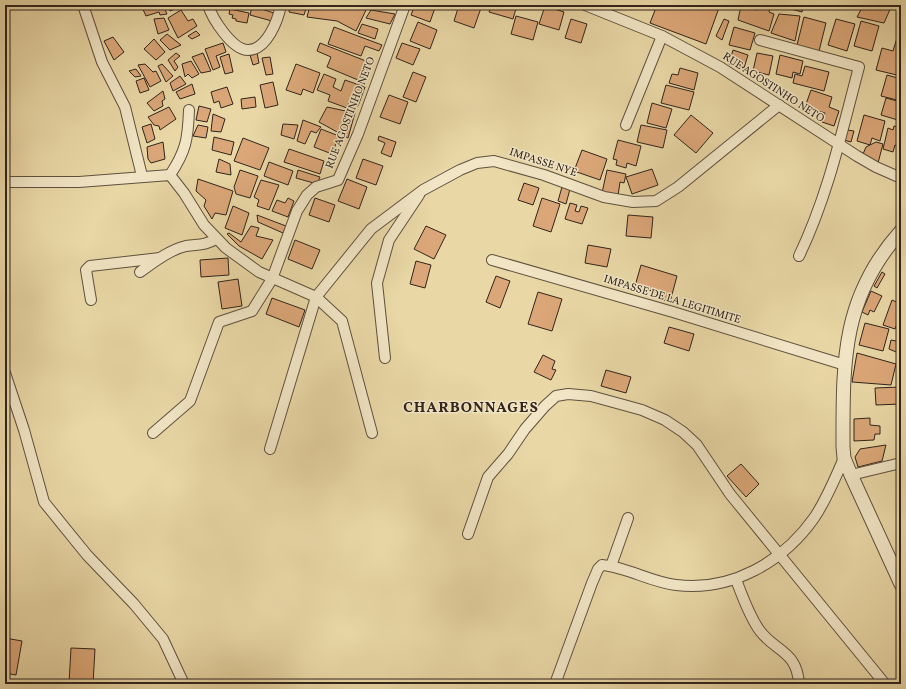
<svg xmlns="http://www.w3.org/2000/svg" width="906" height="689" font-family="Vollkorn,serif">
	<rect width="100%" height="100%" fill="#e9d7a6"/>
	<filter id="stains"><feTurbulence type="fractalNoise" baseFrequency=".005" numOctaves="4"/><feColorMatrix values="0 0 0 0 .2 0 0 0 0 .09 0 0 0 0 .02 0 0 0 .5 -.17"/></filter>
	<radialGradient id="worn" r=".72"><stop offset=".6" stop-color="#630" stop-opacity="0"/><stop offset="1" stop-color="#630" stop-opacity=".3"/></radialGradient>
	<g fill="#dba778" stroke="#31241c">
		<polygon points="141,5 163,5 167,14 160,15 159,12 146,16"/>
		<polygon points="168,5 185,5 170,11"/>
		<polygon points="218,5 227,5 226,8"/>
		<polygon points="290,5 307,5 304,15 289,12"/>
		<polygon points="310,5 351,5 366,10 356,31 337,21 307,17"/>
		<polygon points="360,5 373,5 372,9"/>
		<polygon points="415,5 436,5 430,22 411,15"/>
		<polygon points="459,5 482,5 474,28 454,21"/>
		<polygon points="492,5 517,5 513,19 489,12"/>
		<polygon points="623,5 641,5 640,9"/>
		<polygon points="657,5 720,5 706,44 650,23"/>
		<polygon points="759,5 771,5 769,12 774,14 769,31 738,20 741,6 757,10"/>
		<polygon points="792,5 804,5 802,12 791,9"/>
		<polygon points="883,5 892,5 884,23 857,17 863,6 881,10"/>
		<polygon points="252,6 274,13 272,21 250,15"/>
		<polygon points="545,6 564,12 559,30 539,24"/>
		<polygon points="230,9 249,13 247,23 236,21 236,19 232,18 233,15 229,14"/>
		<polygon points="181,10 188,21 193,19 197,26 178,38 168,18"/>
		<polygon points="371,10 395,14 390,24 366,18"/>
		<polygon points="779,14 800,16 795,41 771,33"/>
		<polygon points="516,16 538,22 533,40 511,34"/>
		<polygon points="804,17 826,23 819,51 797,45"/>
		<polygon points="164,18 169,30 158,34 154,19"/>
		<polygon points="571,19 587,24 581,43 565,38"/>
		<polygon points="724,19 729,21 722,40 716,36"/>
		<polygon points="836,19 855,24 847,51 828,45"/>
		<polygon points="861,21 879,26 872,51 854,46"/>
		<polygon points="418,22 437,30 430,49 410,41"/>
		<polygon points="362,24 378,29 375,39 358,33"/>
		<polygon points="334,27 382,45 379,51 365,46 361,56 328,44"/>
		<polygon points="734,27 755,33 750,50 729,45"/>
		<polygon points="196,31 200,35 192,39 188,36"/>
		<polygon points="167,34 181,45 170,50 160,40"/>
		<polygon points="113,37 124,52 114,60 104,41"/>
		<polygon points="897,38 901,39 901,76 876,70 882,48 893,51"/>
		<polygon points="154,39 165,52 156,60 144,49"/>
		<polygon points="223,43 226,52 216,56 220,67 213,70 205,49"/>
		<polygon points="320,43 371,63 369,70 362,68 358,80 327,67 331,57 317,51"/>
		<polygon points="402,43 420,49 413,65 396,58"/>
		<polygon points="733,50 748,55 744,68 729,64"/>
		<polygon points="176,53 180,56 174,61 178,67 175,71 168,60"/>
		<polygon points="203,53 211,71 201,73 192,57"/>
		<polygon points="257,53 259,63 253,65 250,55"/>
		<polygon points="757,53 773,56 769,75 753,71"/>
		<polygon points="229,54 233,72 225,74 220,57"/>
		<polygon points="780,55 803,61 800,74 793,72 792,78 776,74"/>
		<polygon points="270,57 273,74 266,75 262,58"/>
		<polygon points="191,61 199,74 192,78 188,74 185,77 182,64"/>
		<polygon points="145,64 153,72 156,71 161,81 150,87 138,65"/>
		<polygon points="162,64 173,76 166,82 158,66"/>
		<polygon points="296,64 320,73 313,93 303,89 301,95 286,90"/>
		<polygon points="805,66 829,72 824,91 793,83 795,74 802,76"/>
		<polygon points="680,68 698,73 694,90 669,83 672,74 678,75"/>
		<polygon points="136,69 141,76 135,77 129,71"/>
		<polygon points="413,72 426,77 416,102 403,97"/>
		<polygon points="324,74 336,79 333,87 341,91 345,80 365,87 358,106 349,103 347,108 328,101 330,95 317,90"/>
		<polygon points="887,75 901,79 901,101 881,96"/>
		<polygon points="180,76 186,84 173,91 170,83"/>
		<polygon points="144,78 149,90 140,93 136,81"/>
		<polygon points="273,82 278,105 265,108 260,85"/>
		<polygon points="192,84 195,94 180,99 176,92"/>
		<polygon points="666,85 694,92 689,110 661,103"/>
		<polygon points="227,87 233,104 221,108 219,101 214,103 211,92"/>
		<polygon points="811,90 832,97 829,107 839,111 834,126 822,122 825,113 805,107"/>
		<polygon points="163,91 165,99 162,101 163,106 154,111 147,103"/>
		<polygon points="389,95 408,102 400,124 380,117"/>
		<polygon points="255,97 256,107 242,109 241,99"/>
		<polygon points="886,98 901,102 901,121 881,115"/>
		<polygon points="652,103 672,109 666,128 647,123"/>
		<polygon points="199,106 211,109 207,122 196,120"/>
		<polygon points="169,107 176,119 160,130 159,126 154,125 148,117"/>
		<polygon points="327,107 355,113 348,138 319,122"/>
		<polygon points="213,114 225,119 221,132 211,131"/>
		<polygon points="691,115 713,133 696,153 674,135"/>
		<polygon points="864,115 885,121 880,141 872,138 870,145 857,141"/>
		<polygon points="303,120 321,127 316,133 311,131 305,144 297,141"/>
		<polygon points="151,124 155,139 147,143 142,127"/>
		<polygon points="283,124 298,125 294,139 281,135"/>
		<polygon points="198,125 208,127 206,138 193,136"/>
		<polygon points="641,125 667,130 663,148 637,142"/>
		<polygon points="894,126 901,128 901,147 895,145 893,152 883,149 888,128 893,130"/>
		<polygon points="321,129 339,136 332,154 314,147"/>
		<polygon points="847,130 854,131 851,142 844,140"/>
		<polygon points="379,136 396,142 391,157 381,153 385,143 378,140"/>
		<polygon points="214,137 234,142 231,155 212,150"/>
		<polygon points="243,138 269,148 260,170 234,161"/>
		<polygon points="618,140 641,146 636,166 627,163 626,168 616,165 617,160 613,159"/>
		<polygon points="163,142 165,159 151,163 148,159 147,147"/>
		<polygon points="876,142 883,144 878,163 863,154 866,147"/>
		<polygon points="289,149 324,161 320,174 284,162"/>
		<polygon points="582,150 607,159 600,180 574,171"/>
		<polygon points="219,159 230,164 231,175 216,172"/>
		<polygon points="363,159 383,166 376,185 356,178"/>
		<polygon points="269,162 293,171 288,185 264,176"/>
		<polygon points="652,169 658,185 632,194 626,177"/>
		<polygon points="240,170 258,176 250,198 236,194 234,187"/>
		<polygon points="298,170 320,177 317,184 296,178"/>
		<polygon points="607,170 626,174 624,183 620,182 618,196 602,193"/>
		<polygon points="198,179 233,191 226,215 215,213 212,219 204,206 206,200 196,191"/>
		<polygon points="347,179 367,187 359,209 338,201"/>
		<polygon points="261,180 279,185 269,210 257,206 259,200 254,197"/>
		<polygon points="524,183 539,188 533,205 518,200"/>
		<polygon points="562,187 570,189 566,204 558,201"/>
		<polygon points="288,198 294,201 288,217 272,211 277,200 285,203"/>
		<polygon points="315,198 335,205 329,222 309,215"/>
		<polygon points="542,198 560,204 551,232 533,226"/>
		<polygon points="570,203 577,205 575,211 579,212 581,206 588,208 582,224 565,219"/>
		<polygon points="233,206 249,213 242,235 225,228"/>
		<polygon points="257,215 286,226 283,233 258,222"/>
		<polygon points="628,215 653,217 651,238 626,236"/>
		<polygon points="251,226 259,228 256,236 273,240 262,259 239,246 227,234 229,233 241,242"/>
		<polygon points="426,226 446,235 434,259 414,249"/>
		<polygon points="295,240 320,250 312,269 288,259"/>
		<polygon points="588,245 611,249 607,267 585,263"/>
		<polygon points="228,258 229,275 201,277 200,260"/>
		<polygon points="416,261 431,265 425,288 410,284"/>
		<polygon points="641,265 677,276 670,302 657,298 659,293 635,286"/>
		<polygon points="882,272 885,274 877,288 874,286"/>
		<polygon points="496,276 510,281 500,308 486,302"/>
		<polygon points="238,279 242,306 222,309 218,282"/>
		<polygon points="871,291 882,296 874,312 870,310 868,315 862,312"/>
		<polygon points="538,292 562,299 552,331 528,324"/>
		<polygon points="272,298 305,310 299,327 266,314"/>
		<polygon points="892,300 901,304 901,313 895,329 883,325"/>
		<polygon points="865,323 889,329 883,351 859,345"/>
		<polygon points="669,327 694,334 689,351 664,343"/>
		<polygon points="899,328 901,329 901,340 897,338"/>
		<polygon points="891,340 901,342 901,354 889,349"/>
		<polygon points="857,353 896,364 891,385 852,382"/>
		<polygon points="543,355 555,361 552,369 556,370 551,380 534,372"/>
		<polygon points="606,370 631,377 626,393 601,386"/>
		<polygon points="901,387 901,404 876,405 875,388"/>
		<polygon points="870,418 870,425 880,426 880,434 875,434 874,440 854,441 854,419"/>
		<polygon points="886,445 882,461 858,467 855,457 860,449"/>
		<polygon points="741,464 759,484 746,497 727,476"/>
		<polygon points="5,638 22,641 16,675 5,673"/>
		<polygon points="71,648 95,649 93,684 69,683"/>
	</g>
	<g fill="none" stroke-linecap="round" stroke-linejoin="round">
		<defs>
			<g id="minor">
				<polyline points="83,5 102,62 125,107 142,176"/>
				<path d="M 208,5 C 212,18 232,50 248,50 C 267,50 278,20 281,5"/>
				<polyline points="585,5 662,36 720,67 857,156 876,167 901,178"/>
				<path d="M 760,40 L 859,67 C 842,131 828,196 799,256"/>
				<polyline points="626,125 662,36"/>
				<path d="M 170,175 C 186,151 188,139 189,110"/>
				<polyline points="5,182 79,182 170,175 184,193 204,225 226,248 259,272 316,297 342,321 372,433"/>
				<polyline points="492,260 673,312 845,365"/>
				<path d="M 140,272 C 154,262 169,250 186,246 C 198,244 204,246 216,239"/>
				<polyline points="91,300 86,270 90,266 160,258"/>
				<polyline points="385,358 377,283 389,240 419,195"/>
				<polyline points="5,373 24,430 44,502 87,555 134,604 163,639 184,684"/>
				<polyline points="153,433 190,401 219,322 252,311 272,279 297,211 307,195 316,187 338,180 358,134 405,5"/>
				<polyline points="270,449 316,297 371,229 423,190 460,170 477,163 494,161 544,175 604,197 633,202 656,201 678,187 779,105"/>
				<polyline points="851,475 901,463"/>
				<polyline points="468,534 488,477 508,454 525,429 545,406 556,396 568,394 591,396 642,410 665,420 683,432 697,445 730,494 885,684"/>
				<polyline points="611,566 628,518"/>
				<path d="M 736,580 C 743,597 749,616 760,631 C 776,652 797,651 799,684"/>
				<path d="M 555,684 L 592,583 L 598,569 L 602,565 C 627,567 650,582 676,585 C 731,592 783,562 814,518 C 827,499 835,478 844,458"/>
			</g>
			<path id="tertiary" d="M 901,231 C 841,298 843,363 843,447 L 844,458 L 851,475 L 901,584"/>
		</defs>
		<use href="#minor" stroke="#5f513e" stroke-width="12"/>
		<use href="#tertiary" stroke="#5f513e" stroke-width="15"/>
		<use href="#minor" stroke="#f1e5c5" stroke-width="10"/>
		<use href="#tertiary" stroke="#f1e5c5" stroke-width="13"/>
	</g>
	<g text-anchor="middle" dominant-baseline="central" stroke-width="3" stroke-linejoin="round" paint-order="stroke">
		<g font-size="11" fill="#31241c" stroke="#f1e5c5">
			<text transform="translate(773 88) rotate(33)">RUE AGOSTINHO NETO</text>
			<text transform="translate(351 113) rotate(-69)">RUE AGOSTINHO NETO</text>
			<text transform="translate(543 163) rotate(18)">IMPASSE NYE</text>
			<text transform="translate(672 300) rotate(17)">IMPASSE DE LA LEGITIMITE</text>
		</g>
		<g font-size="15" font-weight="bold" letter-spacing="1" fill="#31241c" stroke="#f1e5c5">
			<text x="471" y="408">CHARBONNAGES</text>
		</g>
	</g>
	<rect width="906" height="689" fill="none" stroke="#e9d7a6" stroke-width="20"/>
	<rect x="6" y="6" width="894" height="677" fill="none" stroke="#31241c" stroke-width="2"/>
	<rect x="10" y="10" width="886" height="669" fill="none" stroke="#31241c"/>
	<rect width="100%" height="100%" filter="url(#stains)"/>
	<rect width="100%" height="100%" fill="url(#worn)"/>
</svg>
